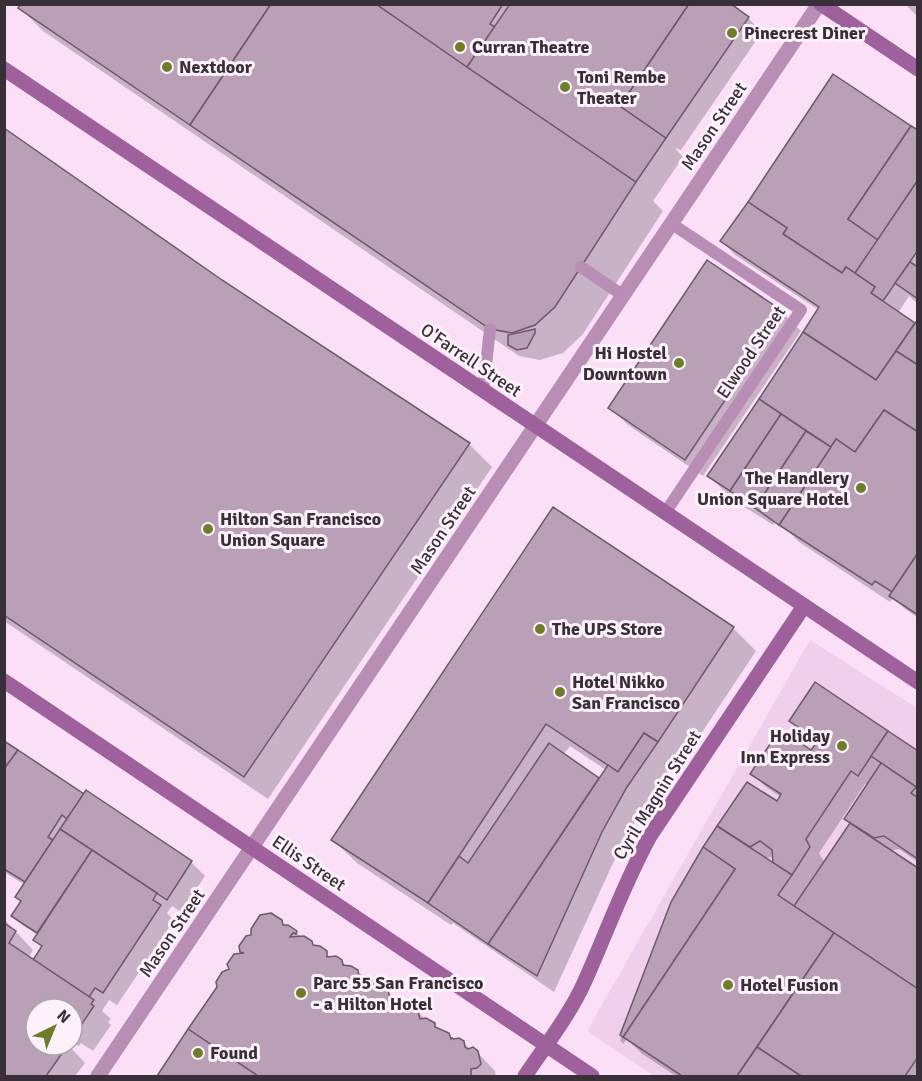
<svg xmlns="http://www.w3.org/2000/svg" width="922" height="1081" font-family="Signika,sans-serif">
	<rect width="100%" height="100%" fill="#fadff7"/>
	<polygon fill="#efcfec" points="810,640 917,708 917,1076 654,1076 587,1031"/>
	<g fill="#0003" fill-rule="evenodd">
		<polygon points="22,4 728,4 748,18 762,32 681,150 675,148 683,157 653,201 663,211 583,334 563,353 540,360 519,356 43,31 20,8"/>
		<polygon points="905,4 918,4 918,17"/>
		<polygon points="4,129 221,281 469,444 492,467 268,799 4,621"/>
		<path d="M 918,132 L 918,304 L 909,296 L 898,313 L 915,325 L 918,322 L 918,618 L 905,609 L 893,597 L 890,602 L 799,542 L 786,529 L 775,522 L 773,525 L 732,499 L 709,476 L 819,310 L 735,255 L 722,241 ZM 819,340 L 883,383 L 881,385 Z"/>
		<polygon points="783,313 801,331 703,476 628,425 610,407"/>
		<path d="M 553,509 L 733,628 L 756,651 L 681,764 L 675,760 L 645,805 L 619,850 L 554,992 L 453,923 L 451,925 L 357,863 L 333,840 ZM 570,746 L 606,770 L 600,780 L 563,755 Z"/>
		<path d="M 791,721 L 918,753 L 918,862 L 899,849 L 889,851 L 918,870 L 918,1076 L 676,1076 L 642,1054 L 627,1039 L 623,1044 L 620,1040 L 673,902 L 704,848 L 748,784 L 777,803 L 781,797 L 766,787 L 752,773 L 812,752 L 818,744 L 804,734 ZM 865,784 L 868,785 L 845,819 L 851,824 L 825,863 L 819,853 ZM 774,855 L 775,866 L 765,860 Z"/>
		<path d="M 4,743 L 84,796 L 191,862 L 205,876 L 181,912 L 172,906 L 167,913 L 174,920 L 117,1005 L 109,1000 L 102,1011 L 111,1019 L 108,1022 L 111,1025 L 93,1051 L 81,1043 L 79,1046 L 75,1044 L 72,1049 L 85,1063 L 75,1076 L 4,1076 L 4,919 L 33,950 L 28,958 L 34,962 L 43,948 L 35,940 L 38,935 L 22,925 L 13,916 L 23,902 L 25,885 L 4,872 ZM 36,1009 L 72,1009 L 72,1045 L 36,1045 Z"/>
		<polygon points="281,922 332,958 341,961 347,967 357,971 380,989 387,991 395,999 403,1002 410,1010 417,1012 455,1041 463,1042 471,1050 477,1052 495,1071 496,1076 158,1076 230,969"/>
	</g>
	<g fill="#b9a0b7" stroke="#6e576c" stroke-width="1.5">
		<polygon points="21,4 271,4 190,125 18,8"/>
		<polygon points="271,4 376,4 636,182 555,307 535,325 512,333 490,329 190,125"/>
		<polygon points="376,4 503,4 490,24 495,27 467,67"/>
		<polygon points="510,4 689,4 620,106 666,138 636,182 467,67"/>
		<polygon points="689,4 731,4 749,17 666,138 620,106"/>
		<polygon points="833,74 911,126 848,219 878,240 855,273 846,267 842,273 783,234 787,228 748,202"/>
		<polygon points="911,126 918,130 918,180 878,240 848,219"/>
		<polygon points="4,128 222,280 470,443 244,777 4,615"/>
		<polygon points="918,180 918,250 883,301 871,293 875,287 855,273"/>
		<polygon points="748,202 787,228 783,234 842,273 846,267 875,287 871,293 915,323 876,380 803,332 819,307 720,241"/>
		<polygon points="707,260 784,312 685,460 608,408"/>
		<polygon points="910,262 918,267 918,299 895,283"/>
		<polygon points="918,319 918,365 896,351"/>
		<polygon points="535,329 535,333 527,348 517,350 508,345 508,335"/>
		<polygon points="803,332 876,380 896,351 918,365 918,432 884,410 855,452 836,439 831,447 759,399"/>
		<polygon points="759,399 781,414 730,491 707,476"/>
		<polygon points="884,410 918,432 918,553 892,592 875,581 872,585 779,525 836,439 855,452"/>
		<polygon points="781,414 806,431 755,508 730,491"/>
		<polygon points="806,431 831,447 779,525 755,508"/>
		<polygon points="553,507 734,627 658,742 644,733 618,772 546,724 428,903 331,840"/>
		<polygon points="918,553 918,615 889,596"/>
		<polygon points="815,682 888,731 858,776 851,771 806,839 810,847 792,875 773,863 772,850 760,841 750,847 717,826 747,782 777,801 781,794 750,774 780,729 811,750 818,741 789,721"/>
		<polygon points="888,731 918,751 918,788 871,756"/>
		<polygon points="644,733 658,742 627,787 602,832 537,976 488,944 608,765 618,772"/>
		<polygon points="4,741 18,750 4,769"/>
		<polygon points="549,743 599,778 488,944 428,903 459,856 468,863"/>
		<polygon points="18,750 84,794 67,819 62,815 48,837 53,840 25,882 4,869 4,769"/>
		<polygon points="881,763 916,787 911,793 918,798 918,859 884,836 874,838 844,819"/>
		<polygon points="86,790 192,861 167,900 60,829"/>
		<polygon points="850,823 918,868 918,989 794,906"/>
		<polygon points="717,826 792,875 778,895 834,933 737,1076 682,1076 623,1037 735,869 703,847"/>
		<polygon points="60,829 92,850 37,933 11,916 21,901 15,897"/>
		<polygon points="703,847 735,869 623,1037 620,1035 671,902"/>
		<polygon points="92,850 157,893 153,900 161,905 103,993 95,988 89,997 33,960 42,946 33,940"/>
		<polygon points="271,913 282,920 283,925 288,925 297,931 296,934 293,933 290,937 304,936 312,941 313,945 320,946 327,951 327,957 336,956 342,960 343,965 351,966 358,970 359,977 366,976 373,980 374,986 377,988 383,986 388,990 390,998 398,997 404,1001 405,1006 408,1008 413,1008 418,1011 420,1019 426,1018 435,1023 435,1027 449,1033 451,1039 452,1038 454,1039 459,1038 464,1041 465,1047 468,1049 473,1047 478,1051 481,1064 477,1068 471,1069 471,1076 258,1076 188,1029 217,987 216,982 222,972 229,969 227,964 234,954 244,953 240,952 239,946 246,936 251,935 251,929 260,915"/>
		<polygon points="4,923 16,931 9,943 94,1000 91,1004 94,1006 75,1034 72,1032 72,1009 36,1009 36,1045 68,1045 46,1076 4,1076"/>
		<polygon points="834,933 918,989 918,1057 905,1076 801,1076 757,1047"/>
		<polygon points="188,1029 258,1076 157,1076"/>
		<polygon points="757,1047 801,1076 737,1076"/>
	</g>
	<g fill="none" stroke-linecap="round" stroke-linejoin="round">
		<g stroke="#b88eb5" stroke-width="12">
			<polyline points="581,267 624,296"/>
			<polyline points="483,391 490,329"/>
			<polyline points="665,513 801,310 672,224"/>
		</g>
		<polyline stroke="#b88eb5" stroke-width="15" points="98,1076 819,4"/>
		<g stroke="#9e619b" stroke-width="15">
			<polyline points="821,4 918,69"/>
			<polyline points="4,69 918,682"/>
			<polyline points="4,681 592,1076"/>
			<path d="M 525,1076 C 545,1046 569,1016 584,983 C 606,934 624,883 650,836 L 804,606"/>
		</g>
	</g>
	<g fill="#6f7d2b" stroke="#fdf2fc" stroke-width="2">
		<circle cx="732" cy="33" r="6"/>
		<circle cx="460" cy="47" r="6"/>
		<circle cx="167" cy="67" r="6"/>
		<circle cx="565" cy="87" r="6"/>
		<circle cx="679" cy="363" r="6"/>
		<circle cx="861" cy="488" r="6"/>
		<circle cx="208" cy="529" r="6"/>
		<circle cx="540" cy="629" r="6"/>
		<circle cx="560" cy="692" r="6"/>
		<circle cx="842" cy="746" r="6"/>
		<circle cx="728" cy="985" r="6"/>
		<circle cx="301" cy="993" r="6"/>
		<circle cx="198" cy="1053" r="6"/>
	</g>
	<g text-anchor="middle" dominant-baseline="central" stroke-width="6" stroke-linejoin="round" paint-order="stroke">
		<g font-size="18" font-weight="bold" fill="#392f38" stroke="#fdf2fc" text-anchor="start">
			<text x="744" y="33">Pinecrest Diner</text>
			<text x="472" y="47">Curran Theatre</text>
			<text x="179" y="67">Nextdoor</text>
			<text x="577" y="77">Toni Rembe<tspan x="577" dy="21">Theater</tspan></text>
			<text x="667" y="353" text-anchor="end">Hi Hostel<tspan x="667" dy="21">Downtown</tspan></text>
			<text x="849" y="478" text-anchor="end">The Handlery<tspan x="849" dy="21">Union Square Hotel</tspan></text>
			<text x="220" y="519">Hilton San Francisco<tspan x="220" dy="21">Union Square</tspan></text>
			<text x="552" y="629">The UPS Store</text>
			<text x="572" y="682">Hotel Nikko<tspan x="572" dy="21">San Francisco</tspan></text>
			<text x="830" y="736" text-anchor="end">Holiday<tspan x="830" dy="21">Inn Express</tspan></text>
			<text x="313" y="983">Parc 55 San Francisco<tspan x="313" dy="21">- a Hilton Hotel</tspan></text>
			<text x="740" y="985">Hotel Fusion</text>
			<text x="210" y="1053">Found</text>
		</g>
		<g font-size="18" fill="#392f38" stroke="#fdf2fc">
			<text transform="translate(714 126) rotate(-56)">Mason Street</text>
			<text transform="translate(751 352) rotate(-56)">Elwood Street</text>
			<text transform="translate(471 360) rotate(34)">O'Farrell Street</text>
			<text transform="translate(443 530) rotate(-56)">Mason Street</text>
			<text transform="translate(657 795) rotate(-58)">Cyril Magnin Street</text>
			<text transform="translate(309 863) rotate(34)">Ellis Street</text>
			<text transform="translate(172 933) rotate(-56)">Mason Street</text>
		</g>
	</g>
	<rect width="922" height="1081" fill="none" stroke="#392f38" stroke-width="12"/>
	<g transform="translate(54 1027) rotate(43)"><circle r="28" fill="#fdf2fc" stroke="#afa4ae" stroke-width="1.5"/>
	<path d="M0-4.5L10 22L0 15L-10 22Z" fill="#6f7d2b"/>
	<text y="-9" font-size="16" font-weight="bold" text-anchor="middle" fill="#392f38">N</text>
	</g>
</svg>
